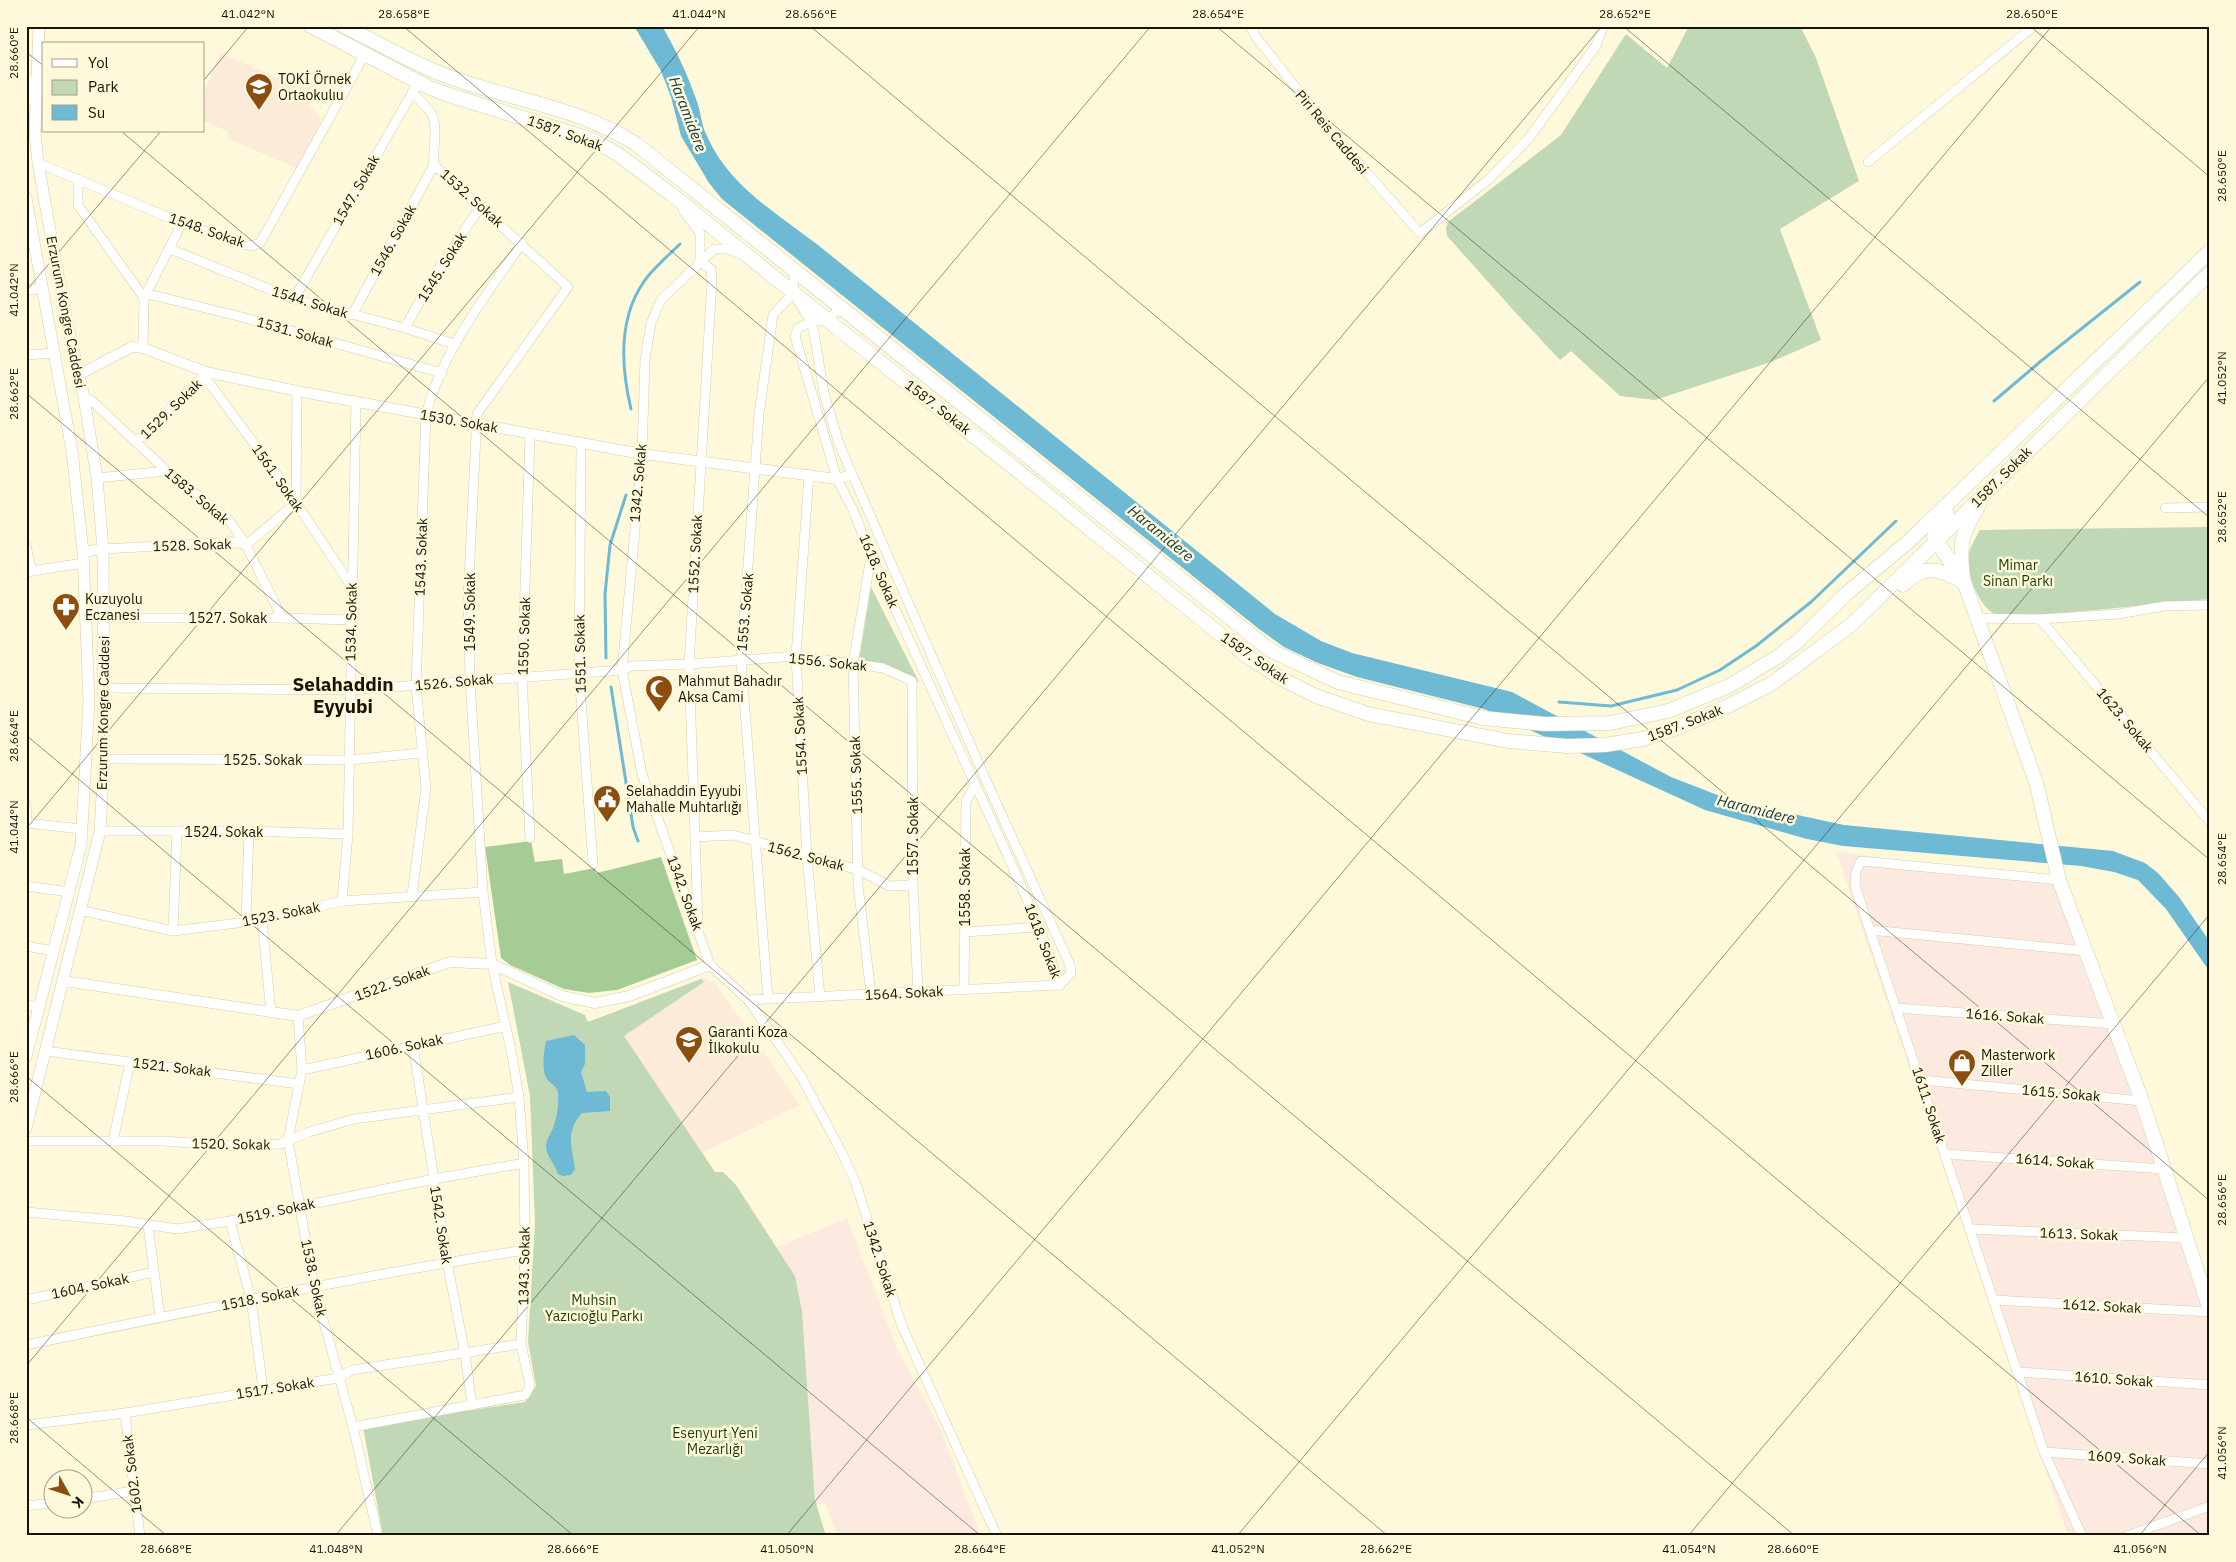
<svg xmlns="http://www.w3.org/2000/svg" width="2236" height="1562" font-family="'IBM Plex Sans',sans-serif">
	<rect width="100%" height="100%" fill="#fff9db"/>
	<g fill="#fce9e0">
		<polygon points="1836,851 2055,883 2159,1163 2210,1319 2210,1536 2068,1536"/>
		<polygon points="847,1218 898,1351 938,1424 981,1536 838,1536 825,1502 816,1505 802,1311 795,1276 776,1248"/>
	</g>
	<g fill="#fcebd9">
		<polygon points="220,53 278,78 282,69 318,85 309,105 320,118 321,126 299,169 227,138 229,132 204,121 204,92"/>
		<polygon points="704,978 714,981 800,1105 702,1153 588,1022"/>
	</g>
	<g fill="#c0d8b6">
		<polygon points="1689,26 1800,26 1816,58 1859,181 1780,229 1821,340 1771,362 1655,400 1620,396 1571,351 1560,360 1515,312 1447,236 1446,228 1449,221 1561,135 1626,34 1667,68"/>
		<path d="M 2210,527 L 2210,599 L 2012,618 C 2006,617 1998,617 1993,613 C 1979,604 1969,579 1968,562 C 1967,551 1975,539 1980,530 Z"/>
		<polygon points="871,587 919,682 894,668 859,660"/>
		<polygon points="701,979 704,982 624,1036 715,1172 723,1172 736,1185 795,1276 802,1311 815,1500 826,1536 383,1536 363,1427 525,1402 536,1386 528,1342 535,1223 530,1096 508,982 585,1015 588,1022"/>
	</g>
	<polygon fill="#a6cc96" points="531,841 535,862 562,859 564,874 595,868 596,873 601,872 661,857 697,960 617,990 589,993 564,989 510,965 501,958 485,847"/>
	<g fill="#6ebad5">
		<path d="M 634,26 L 662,26 C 676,50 687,73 696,99 C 701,111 701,125 707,136 C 728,185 777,214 818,245 L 1275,614 L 1321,641 L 1352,653 L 1512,692 L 1671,777 L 1733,801 L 1844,825 L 2113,851 L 2145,863 L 2158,873 L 2179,897 L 2210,942 L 2210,972 L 2166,909 L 2138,880 L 2114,872 L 2081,866 L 1843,846 L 1807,839 L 1705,810 L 1484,709 L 1357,677 L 1318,663 L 1284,647 L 1259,629 L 722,199 L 709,183 L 681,136 L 671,97 L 661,71 Z"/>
		<path d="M 574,1035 L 585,1045 L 585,1064 L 581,1072 L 587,1092 L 606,1091 L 610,1097 L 610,1111 L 582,1113 C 565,1132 572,1145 575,1169 L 571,1175 L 563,1176 L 558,1174 C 555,1164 546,1156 546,1146 C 546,1140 551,1133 553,1128 C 557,1119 559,1103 558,1093 C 557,1084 547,1083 545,1075 C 542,1066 544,1050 546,1041 Z"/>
	</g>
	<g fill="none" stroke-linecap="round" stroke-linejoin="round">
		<g stroke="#6ebad5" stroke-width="3">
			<polyline points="1994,401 2041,361 2140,282"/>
			<path d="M 631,409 C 621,367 618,320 643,283 C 651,270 669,255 680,244"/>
			<polyline points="606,658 605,594 610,545 626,495"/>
			<polyline points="611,687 633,827 638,841"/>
			<polyline points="1559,702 1611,706 1677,690 1720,670 1756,646 1811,602 1896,521"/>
		</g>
		<defs>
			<g id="minor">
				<polyline points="1250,26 1256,37 1331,132 1420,233 1488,180 1529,138 1596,46 1603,26"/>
				<polyline points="1868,162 2034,26"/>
				<polyline points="38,163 182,223 251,246 260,243 365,54"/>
				<polyline points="78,179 78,205 144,298"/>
				<polyline points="683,210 700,233 700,262"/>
				<polyline points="170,249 294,299 405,328 454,344"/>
				<polyline points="740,254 728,249 714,249 661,300 651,323 645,359 642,454 622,670 642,774 710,965 748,1000 783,1050 802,1078 842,1153 855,1181 902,1326 997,1536"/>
				<polyline points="795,270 793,293 811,322 814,333 824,393 839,444 985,778 1070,965 1071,973 1060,985"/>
				<polyline points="26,290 42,289"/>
				<polyline points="148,294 238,316 442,373"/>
				<polyline points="294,299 415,88"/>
				<polyline points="843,308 826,319 811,322 798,328 795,336 837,479 854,512 871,556 1011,863 1039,927 1060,985"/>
				<polyline points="352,315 434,165"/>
				<polyline points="405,328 432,279 481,206"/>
				<polyline points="143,348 144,298 182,223"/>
				<polyline points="26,355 55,353"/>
				<polyline points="206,372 204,376 281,480 352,587"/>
				<polyline points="84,398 91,400 167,471 229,520 246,545 282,618"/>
				<polyline points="530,435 522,677 530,838"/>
				<polyline points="137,441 204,376"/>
				<polyline points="581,444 579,673 593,864"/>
				<polyline points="809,474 796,656 807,857 820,997"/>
				<polyline points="97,478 167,471"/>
				<polyline points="2165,508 2210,507"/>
				<polyline points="26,546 32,571"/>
				<polyline points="103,549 234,542 246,545 296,503 297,391"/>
				<polyline points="26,572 83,563"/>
				<polyline points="104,618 282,618 351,620"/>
				<polyline points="1976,618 2040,619 2118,614 2165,606 2210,605"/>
				<polyline points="2040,619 2210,822"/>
				<polyline points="105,688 351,690 622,670 632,666 689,664 796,656 883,668 912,681 913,885 918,992"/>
				<polyline points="104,759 349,760 421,753"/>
				<polyline points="26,804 27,823"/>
				<polyline points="26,823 82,829"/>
				<polyline points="100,831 249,831 348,834"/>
				<polyline points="696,837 733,835 859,870 889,886 913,885"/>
				<polyline points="2059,880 1861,861 1856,872 1855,886 2044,1452 2082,1536"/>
				<polyline points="26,886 69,892"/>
				<path d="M 412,895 L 426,788 L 416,686 L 426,415 C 442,351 485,297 522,243"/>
				<polyline points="342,901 348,834 356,402"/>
				<polyline points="80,910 173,931 262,920 342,901 483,892"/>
				<polyline points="262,920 271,1013"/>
				<polyline points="246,921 249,831"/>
				<polyline points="698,922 689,664 712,281 711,269 700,262"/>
				<polyline points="1870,930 2087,951"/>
				<polyline points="173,931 177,831"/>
				<polyline points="965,932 1039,927"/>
				<polyline points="26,946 53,951"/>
				<polyline points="964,990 966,801 975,786"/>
				<polyline points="871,994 858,885 853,664 871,556"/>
				<polyline points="768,999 741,661 759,414 773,315 793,293"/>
				<polyline points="748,1000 1060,985"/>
				<polyline points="26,1005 38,1007"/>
				<polyline points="1896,1008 2114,1024"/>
				<polyline points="298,1016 302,1070 288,1140 314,1287 353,1427 378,1536"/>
				<polyline points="413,1045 447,1262 465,1354 472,1405"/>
				<polyline points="45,1051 299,1084"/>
				<polyline points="302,1070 506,1026"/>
				<polyline points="1921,1080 2142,1101"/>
				<polyline points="26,1141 163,1141 235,1146 280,1144 309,1132 354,1119 519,1097"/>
				<polyline points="113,1141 130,1062"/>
				<polyline points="1945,1154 2165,1169"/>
				<polyline points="26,1212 125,1221 177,1229 230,1221 434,1179 524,1163"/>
				<polyline points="230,1221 251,1299 263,1389"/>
				<polyline points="148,1225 160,1317"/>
				<polyline points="1970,1229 2187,1238"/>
				<polyline points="26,1300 154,1272"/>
				<polyline points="1994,1300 2210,1312"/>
				<path d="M 26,1345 C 192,1311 358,1276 525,1250"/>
				<polyline points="2018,1372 2210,1385"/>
				<polyline points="125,1413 140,1536"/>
				<polyline points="26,1425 125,1413 338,1378 352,1370 521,1344"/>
				<path d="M 353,1427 L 525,1395 L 530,1386 L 521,1344 L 525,1250 L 524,1163 L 519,1097 L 512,1055 L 492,964 L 483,892 L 470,680 L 468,599 L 477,414 L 568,287 L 434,165 C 432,150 439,126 431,113 C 427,106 418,99 412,93"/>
				<polyline points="2044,1452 2210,1464"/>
				<polyline points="82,1499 134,1491"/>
				<polyline points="26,1506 52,1503"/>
				<polyline points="2127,1536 2210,1506"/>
			</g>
			<g id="tertiary">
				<polyline points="78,375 132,347 143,348 206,372 297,391 642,454 837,479 851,475"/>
				<polyline points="83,552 103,549"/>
				<polyline points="64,981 298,1016 450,962 492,964 562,996 595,1003 629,996 710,965"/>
			</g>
			<g id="secondary">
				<polyline points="26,100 32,81"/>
				<polyline points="26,198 72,451 83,552 89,701 81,845 26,1057"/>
				<polyline points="26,1128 100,831 104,759 103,549 97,478 84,398 64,308 38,163 35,132 39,26"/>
			</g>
			<g id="primary">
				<polyline points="311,26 428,87 449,95 593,140 619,155 671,194 826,319 1018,471 1247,656 1282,679 1316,696 1368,714 1508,741 1567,746 1605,745 1643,739 1674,729 1724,708 1771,684 1851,625 2210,273"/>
				<path d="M 344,26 C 380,44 423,69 461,81 C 520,101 584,110 636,144 L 1270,650 L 1338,682 L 1483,718 L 1545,724 L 1610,723 L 1668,711 L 1729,686 L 1779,656 L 1798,641 L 1846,594 L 1908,542 L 2210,251"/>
				<polyline points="1947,513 1936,527 1934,537 1964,582 2036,782 2059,880 2142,1101 2210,1310"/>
				<path d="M 1963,577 C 1959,542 1961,535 1979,505"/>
				<path d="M 1903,585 C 1925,564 1938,568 1963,582"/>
			</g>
		</defs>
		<use href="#minor" stroke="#d5ceaa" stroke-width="10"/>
		<use href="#tertiary" stroke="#d5ceaa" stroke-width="11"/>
		<use href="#secondary" stroke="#d5ceaa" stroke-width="12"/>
		<use href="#primary" stroke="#d5ceaa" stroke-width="15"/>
		<use href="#minor" stroke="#fff" stroke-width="9"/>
		<use href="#tertiary" stroke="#fff" stroke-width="10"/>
		<use href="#secondary" stroke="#fff" stroke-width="11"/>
		<use href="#primary" stroke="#fff" stroke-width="14"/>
	</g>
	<path fill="none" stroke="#181508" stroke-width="1" stroke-opacity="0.45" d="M 403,26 L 2202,1536M 810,26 L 2210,1201M 1216,26 L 2210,860M 1623,26 L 2210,518M 2030,26 L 2210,177M 26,52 L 44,66M 204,80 L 249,26M 121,131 L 1795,1536M 26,291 L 161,131M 26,393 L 1388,1536M 26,735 L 981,1536M 26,829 L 700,26M 26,1076 L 574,1536M 26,1366 L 1151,26M 26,1417 L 167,1536M 335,1536 L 1602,26M 786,1536 L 2052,26M 1237,1536 L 2210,376M 1688,1536 L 2210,914M 2139,1536 L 2210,1451"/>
	<defs>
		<symbol id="school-pin" viewBox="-11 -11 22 30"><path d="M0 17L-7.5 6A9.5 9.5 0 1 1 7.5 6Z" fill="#8b4e0f" stroke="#fff9db"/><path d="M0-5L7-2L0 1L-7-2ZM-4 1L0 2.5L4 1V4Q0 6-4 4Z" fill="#fff"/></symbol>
		<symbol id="pharmacy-pin" viewBox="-11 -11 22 30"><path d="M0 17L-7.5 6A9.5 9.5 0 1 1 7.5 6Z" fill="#8b4e0f" stroke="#fff9db"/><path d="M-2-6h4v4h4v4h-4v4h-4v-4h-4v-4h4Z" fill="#fff"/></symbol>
		<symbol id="mosque-pin" viewBox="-11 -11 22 30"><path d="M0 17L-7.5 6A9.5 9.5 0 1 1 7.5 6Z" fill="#8b4e0f" stroke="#fff9db"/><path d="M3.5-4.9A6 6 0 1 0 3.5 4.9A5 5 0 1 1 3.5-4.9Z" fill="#fff"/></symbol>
		<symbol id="civic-pin" viewBox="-11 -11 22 30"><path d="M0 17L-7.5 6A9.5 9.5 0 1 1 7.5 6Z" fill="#8b4e0f" stroke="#fff9db"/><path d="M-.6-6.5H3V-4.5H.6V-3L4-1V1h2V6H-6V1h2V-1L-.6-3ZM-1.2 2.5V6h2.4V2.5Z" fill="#fff"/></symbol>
		<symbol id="shop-pin" viewBox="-11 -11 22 30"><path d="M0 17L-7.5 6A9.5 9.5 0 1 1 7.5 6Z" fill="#8b4e0f" stroke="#fff9db"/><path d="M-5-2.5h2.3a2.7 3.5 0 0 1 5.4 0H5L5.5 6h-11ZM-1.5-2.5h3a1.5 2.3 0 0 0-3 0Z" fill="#fff"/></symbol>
	</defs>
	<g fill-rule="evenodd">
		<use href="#school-pin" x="243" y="71" width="32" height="43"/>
		<use href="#pharmacy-pin" x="50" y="591" width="32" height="43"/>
		<use href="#mosque-pin" x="643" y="673" width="32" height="43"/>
		<use href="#civic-pin" x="591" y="783" width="32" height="43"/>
		<use href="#school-pin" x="673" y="1024" width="32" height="43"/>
		<use href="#shop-pin" x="1946" y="1047" width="32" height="43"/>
	</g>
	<g text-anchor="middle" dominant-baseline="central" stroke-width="5" stroke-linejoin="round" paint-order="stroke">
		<g font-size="14" fill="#181508" stroke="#fff9db" text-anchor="start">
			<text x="278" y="79">TOKİ Örnek<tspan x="278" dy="16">Ortaokulıu</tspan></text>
			<text x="85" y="599">Kuzuyolu<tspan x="85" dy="16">Eczanesi</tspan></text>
			<text x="678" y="681">Mahmut Bahadır<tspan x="678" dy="16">Aksa Cami</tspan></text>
			<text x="626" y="791">Selahaddin Eyyubi<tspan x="626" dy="16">Mahalle Muhtarlığı</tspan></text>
			<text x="708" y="1032">Garanti Koza<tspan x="708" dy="16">İlkokulu</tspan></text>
			<text x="1981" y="1055">Masterwork<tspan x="1981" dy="16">Ziller</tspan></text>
		</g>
		<g font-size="14" fill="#181508" stroke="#fff9db">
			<text transform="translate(1332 132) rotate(50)">Piri Reis Caddesi</text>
			<text transform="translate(565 133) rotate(20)">1587. Sokak</text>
			<text transform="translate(356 190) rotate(-60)">1547. Sokak</text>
			<text transform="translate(472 198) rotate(42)">1532. Sokak</text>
			<text transform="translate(207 230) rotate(19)">1548. Sokak</text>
			<text transform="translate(393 240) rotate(-61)">1546. Sokak</text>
			<text transform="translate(442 267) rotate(-58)">1545. Sokak</text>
			<text transform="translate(310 302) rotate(17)">1544. Sokak</text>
			<text transform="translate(66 312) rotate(79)">Erzurum Kongre Caddesi</text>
			<text transform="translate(295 332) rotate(16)">1531. Sokak</text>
			<text transform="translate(938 407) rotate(38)">1587. Sokak</text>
			<text transform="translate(171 409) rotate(-44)">1529. Sokak</text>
			<text transform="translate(459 421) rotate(10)">1530. Sokak</text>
			<text transform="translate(2001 477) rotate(-45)">1587. Sokak</text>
			<text transform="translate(278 478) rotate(55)">1561. Sokak</text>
			<text transform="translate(638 483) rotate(-85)">1342. Sokak</text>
			<text transform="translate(197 496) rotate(40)">1583. Sokak</text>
			<text transform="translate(192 545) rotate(-2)">1528. Sokak</text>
			<text transform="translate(695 554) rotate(-87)">1552. Sokak</text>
			<text transform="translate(421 557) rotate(-88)">1543. Sokak</text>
			<text transform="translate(879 571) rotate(67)">1618. Sokak</text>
			<text transform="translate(470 612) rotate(-90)">1549. Sokak</text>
			<text transform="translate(745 612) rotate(-85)">1553. Sokak</text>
			<text x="228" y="618">1527. Sokak</text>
			<text transform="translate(351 622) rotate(-89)">1534. Sokak</text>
			<text transform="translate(524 636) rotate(-88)">1550. Sokak</text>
			<text transform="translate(580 654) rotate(-91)">1551. Sokak</text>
			<text transform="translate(1255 658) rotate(35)">1587. Sokak</text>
			<text transform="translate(828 662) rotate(6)">1556. Sokak</text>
			<text transform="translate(454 682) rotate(-5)">1526. Sokak</text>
			<text transform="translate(103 713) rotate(-89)">Erzurum Kongre Caddesi</text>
			<text transform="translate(2125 720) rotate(50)">1623. Sokak</text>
			<text transform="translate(1685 723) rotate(-21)">1587. Sokak</text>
			<text transform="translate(800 736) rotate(-93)">1554. Sokak</text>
			<text x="263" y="760">1525. Sokak</text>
			<text transform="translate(856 775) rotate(-92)">1555. Sokak</text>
			<text x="224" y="832">1524. Sokak</text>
			<text transform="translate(913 836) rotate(-90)">1557. Sokak</text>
			<text transform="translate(806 856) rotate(15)">1562. Sokak</text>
			<text transform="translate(965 887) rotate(-90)">1558. Sokak</text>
			<text transform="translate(685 893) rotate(70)">1342. Sokak</text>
			<text transform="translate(281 914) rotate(-11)">1523. Sokak</text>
			<text transform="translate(1043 941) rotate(69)">1618. Sokak</text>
			<text transform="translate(392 983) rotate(-20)">1522. Sokak</text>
			<text transform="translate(904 993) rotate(-3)">1564. Sokak</text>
			<text transform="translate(2005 1016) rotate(4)">1616. Sokak</text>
			<text transform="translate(404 1047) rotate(-12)">1606. Sokak</text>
			<text transform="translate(172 1067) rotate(7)">1521. Sokak</text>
			<text transform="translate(2061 1093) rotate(5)">1615. Sokak</text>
			<text transform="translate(1929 1105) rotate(72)">1611. Sokak</text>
			<text transform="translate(231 1144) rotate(1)">1520. Sokak</text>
			<text transform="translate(2055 1161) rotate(4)">1614. Sokak</text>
			<text transform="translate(276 1211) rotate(-12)">1519. Sokak</text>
			<text transform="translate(441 1225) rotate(81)">1542. Sokak</text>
			<text transform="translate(2079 1234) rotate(2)">1613. Sokak</text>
			<text transform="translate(880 1259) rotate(72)">1342. Sokak</text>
			<text transform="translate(524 1266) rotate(-89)">1343. Sokak</text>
			<text transform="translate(314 1278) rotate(78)">1538. Sokak</text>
			<text transform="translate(90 1286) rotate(-12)">1604. Sokak</text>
			<text transform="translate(260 1298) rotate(-11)">1518. Sokak</text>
			<text transform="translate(2102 1306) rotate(3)">1612. Sokak</text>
			<text transform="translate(2114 1379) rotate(4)">1610. Sokak</text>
			<text transform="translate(275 1388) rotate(-9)">1517. Sokak</text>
			<text transform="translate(2127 1458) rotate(4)">1609. Sokak</text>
			<text transform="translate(132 1474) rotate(-97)">1602. Sokak</text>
		</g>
		<g font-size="14" fill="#1a3d05" stroke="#fff9db">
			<text x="2018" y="565">Mimar<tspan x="2018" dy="16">Sinan Parkı</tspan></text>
			<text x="594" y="1300">Muhsin<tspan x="594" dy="16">Yazıcıoğlu Parkı</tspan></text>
			<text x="715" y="1433">Esenyurt Yeni<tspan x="715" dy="16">Mezarlığı</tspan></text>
		</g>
		<g font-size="15" font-style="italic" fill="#103540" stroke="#fff9db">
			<text transform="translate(688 114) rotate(69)">Haramidere</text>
			<text transform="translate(1161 533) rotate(39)">Haramidere</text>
			<text transform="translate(1756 809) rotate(14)">Haramidere</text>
		</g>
		<g font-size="19" font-weight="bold" fill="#181508" stroke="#fff9db">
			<text x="343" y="684">Selahaddin<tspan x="343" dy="22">Eyyubi</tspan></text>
		</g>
	</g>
	<rect width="2236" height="1562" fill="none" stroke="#fff9db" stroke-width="55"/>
	<rect x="42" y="42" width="162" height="90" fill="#fff9db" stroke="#a39e87"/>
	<rect x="52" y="59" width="25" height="8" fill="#ffffff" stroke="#a39e87"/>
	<text x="88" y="68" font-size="15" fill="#181508">Yol</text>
	<rect x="52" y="80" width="25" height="15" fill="#c0d8b6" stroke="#a39e87"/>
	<text x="88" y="92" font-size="15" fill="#181508">Park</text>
	<rect x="52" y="105" width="25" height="15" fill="#6ebad5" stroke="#a39e87"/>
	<text x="88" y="118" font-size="15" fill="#181508">Su</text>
	<g transform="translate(68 1494) rotate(130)"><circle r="24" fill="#fff9db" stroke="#a39e87"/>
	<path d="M0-4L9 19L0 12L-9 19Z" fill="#8b4e0f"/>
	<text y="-8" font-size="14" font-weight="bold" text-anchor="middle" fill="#181508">K</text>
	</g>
	<rect x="28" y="28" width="2180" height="1506" fill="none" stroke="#181508" stroke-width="2"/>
	<g font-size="12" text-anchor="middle" fill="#181508">
		<text x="248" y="18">41.042°N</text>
		<text x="404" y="18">28.658°E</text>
		<text x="699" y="18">41.044°N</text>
		<text x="811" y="18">28.656°E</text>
		<text x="1218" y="18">28.654°E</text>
		<text x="1625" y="18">28.652°E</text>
		<text x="2032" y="18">28.650°E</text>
		<text transform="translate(14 53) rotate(-90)" y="4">28.660°E</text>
		<text transform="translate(2222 176) rotate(-90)" y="4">28.650°E</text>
		<text transform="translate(14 290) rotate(-90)" y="4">41.042°N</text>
		<text transform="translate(2222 378) rotate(-90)" y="4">41.052°N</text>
		<text transform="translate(14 394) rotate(-90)" y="4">28.662°E</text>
		<text transform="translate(2222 517) rotate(-90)" y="4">28.652°E</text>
		<text transform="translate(14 736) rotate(-90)" y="4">28.664°E</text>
		<text transform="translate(14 827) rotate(-90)" y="4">41.044°N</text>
		<text transform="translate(2222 859) rotate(-90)" y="4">28.654°E</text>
		<text transform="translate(14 1077) rotate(-90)" y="4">28.666°E</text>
		<text transform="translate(2222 1200) rotate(-90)" y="4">28.656°E</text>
		<text transform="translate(14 1418) rotate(-90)" y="4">28.668°E</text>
		<text transform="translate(2222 1453) rotate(-90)" y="4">41.056°N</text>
		<text x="166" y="1553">28.668°E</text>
		<text x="336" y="1553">41.048°N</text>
		<text x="573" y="1553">28.666°E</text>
		<text x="787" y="1553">41.050°N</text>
		<text x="980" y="1553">28.664°E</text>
		<text x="1238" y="1553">41.052°N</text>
		<text x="1386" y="1553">28.662°E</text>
		<text x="1689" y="1553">41.054°N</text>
		<text x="1793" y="1553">28.660°E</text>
		<text x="2140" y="1553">41.056°N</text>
	</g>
</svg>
